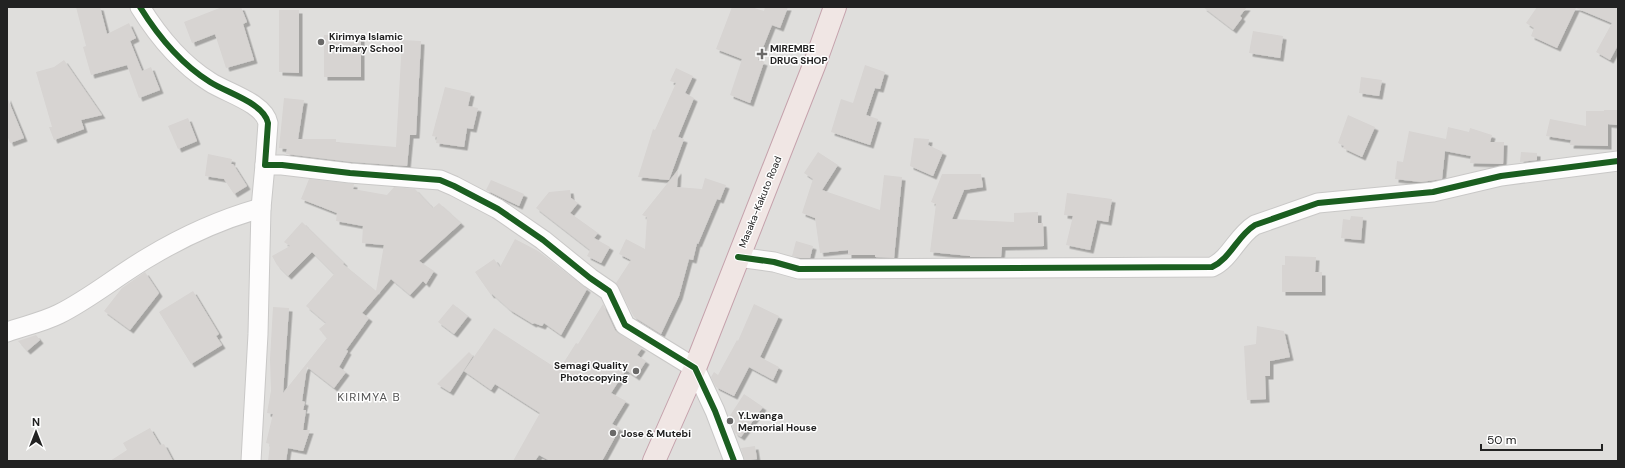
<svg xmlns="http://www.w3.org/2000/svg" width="1625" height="468" font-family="'DM Sans',sans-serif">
	<defs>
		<filter id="shadow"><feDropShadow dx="3.5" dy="3.5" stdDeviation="0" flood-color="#0004"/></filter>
	</defs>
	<rect width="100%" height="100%" fill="#f0eeeb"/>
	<rect fill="#dfdedc" x="7" y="7" width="1611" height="454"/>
	<g fill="#d7d4d2" filter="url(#shadow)">
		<polygon points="76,7 100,7 107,34 129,23 136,38 130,41 142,71 151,67 160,90 139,98 127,65 91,75 83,47 86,46"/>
		<polygon points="222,7 241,7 247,22 243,24 254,60 226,68 215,34 192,43 184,22"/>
		<polygon points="732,7 751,7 764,11 765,7 788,7 780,28 772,25 758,60 764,62 750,103 730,95 742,59 716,49"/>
		<polygon points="1203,7 1247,7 1240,16 1242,18 1233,30"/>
		<polygon points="1537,7 1618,7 1618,45 1610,60 1596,52 1612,23 1576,8 1557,48 1531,36 1534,28 1526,23"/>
		<polygon points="279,10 299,10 299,73 279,72"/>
		<polygon points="1253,31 1283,36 1280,58 1249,53"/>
		<rect x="324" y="35" width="37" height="42"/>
		<polygon points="402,40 421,41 416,135 410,135 407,166 351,162 286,154 287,149 279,148 284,98 304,100 298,139 336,139 336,142 396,147"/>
		<polygon points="64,60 102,115 81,120 84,129 54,140 49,127 52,127 36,72 54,67"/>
		<polygon points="865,65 885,72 880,89 875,88 866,115 878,119 870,145 831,132 841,99 853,103"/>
		<polygon points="676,68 693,76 685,93 694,98 678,137 684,139 669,180 638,177 653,129 655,130 676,83 670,81"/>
		<polygon points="1361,77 1382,80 1379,96 1359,93"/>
		<polygon points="445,87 471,93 468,106 478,108 473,129 467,128 464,147 436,143 437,137 432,136"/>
		<polygon points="7,97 24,138 10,143 7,135"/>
		<polygon points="1604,110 1618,110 1617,125 1608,124 1608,146 1570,145 1571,140 1546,136 1550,119 1586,126 1586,111 1604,111"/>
		<polygon points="1348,115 1375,127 1362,157 1343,148 1344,146 1338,143"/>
		<polygon points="188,118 197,141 178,149 168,126"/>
		<polygon points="1448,127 1469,132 1470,128 1492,135 1490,142 1504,142 1503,164 1470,163 1471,156 1445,151 1442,179 1421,182 1395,179 1397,161 1403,162 1409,131 1446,139"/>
		<polygon points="914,138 929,139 928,145 943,152 933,176 910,166"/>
		<polygon points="818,152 838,165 822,190 880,210 884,175 902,177 894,258 875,257 875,255 848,255 848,250 820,253 815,218 802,213 813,179 804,173"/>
		<polygon points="1521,152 1537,153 1537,160 1520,162"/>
		<polygon points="208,154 232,159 231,164 233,164 247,186 234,194 224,179 205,176"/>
		<polygon points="678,170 677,187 702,189 705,178 726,185 720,200 717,199 698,244 697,243 693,260 689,259 679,296 661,334 634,317 616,283 631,260 619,254 626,239 645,249 647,217 642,215"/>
		<polygon points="942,174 981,174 983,187 964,190 952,219 1014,222 1014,213 1038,212 1038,223 1043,223 1044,246 1002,247 1001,257 970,257 970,256 930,252 936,204 931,202"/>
		<polygon points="309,179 354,184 353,189 387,195 394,187 415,189 433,208 439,203 461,223 419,261 434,271 426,284 423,281 410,295 391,279 362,313 369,318 346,350 348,351 339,367 346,372 334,388 307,367 302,401 305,402 303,410 306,410 303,430 310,430 303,451 288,448 286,461 268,461 270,444 266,443 273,414 267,413 271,391 270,359 273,307 289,308 283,393 327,338 319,329 326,323 306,306 334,274 312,252 288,276 277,265 272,256 290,246 284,242 302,222 344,263 343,264 376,291 384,245 362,243 363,226 336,221 337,213 301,199"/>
		<polygon points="491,180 524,194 519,206 486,190"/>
		<polygon points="570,190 571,198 578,203 570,213 598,233 594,238 610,247 601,263 587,256 590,250 536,208 549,192"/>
		<polygon points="1067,193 1112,199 1108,222 1097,220 1090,250 1066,245 1073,216 1064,215"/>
		<polygon points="1351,216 1363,217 1361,240 1341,238 1343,219 1350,220"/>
		<polygon points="515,239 538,251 587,289 561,335 544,323 542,326 534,323 533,324 510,310 492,294 491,295 475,272 494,259 500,267"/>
		<polygon points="796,241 813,246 810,258 800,258 792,256"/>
		<polygon points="1285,256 1316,257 1315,272 1322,272 1322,292 1282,292 1282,265 1285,265"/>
		<polygon points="145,272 159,293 130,330 104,311 122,288"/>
		<polygon points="193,291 219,334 216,336 222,345 191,364 159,312"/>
		<polygon points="453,304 468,316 454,334 438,322"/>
		<polygon points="603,304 615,330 619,334 642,348 637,355 646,361 636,377 626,370 611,393 626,401 612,424 620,428 602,461 550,461 539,455 535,461 513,461 540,413 495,384 491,390 464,371 494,328 559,370 576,343 578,344"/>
		<polygon points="754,304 779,316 760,357 779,367 773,380 749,367 734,396 716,387 711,377 714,372 718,375 737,340 738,341"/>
		<polygon points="1257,326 1284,331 1290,357 1270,361 1270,376 1265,376 1266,399 1247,400 1244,346 1256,344"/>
		<polygon points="36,335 40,340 27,351 18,341"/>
		<polygon points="469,352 473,356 450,392 437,384"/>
		<polygon points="744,394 763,407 741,437 735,433 729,417"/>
		<polygon points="150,428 160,445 164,444 173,461 110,461 127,450 123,443"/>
		<polygon points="755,446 757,459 745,461 741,448"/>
	</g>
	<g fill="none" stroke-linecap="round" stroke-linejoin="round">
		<defs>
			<g id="minor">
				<path d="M 140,7 C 158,36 181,64 210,82 C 227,93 264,103 268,123 L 265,165 L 282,165 L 350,173 L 440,180 L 454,186 L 498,209 L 543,240 L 590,278 L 609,291 L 625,325 L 695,368 L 715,411 L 734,461"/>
				<path d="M 738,257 L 774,262 L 799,269 L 1212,267 C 1231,258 1237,236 1255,225 L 1318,203 L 1433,192 L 1501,176 L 1618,161"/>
				<path d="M 7,332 C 24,326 43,322 59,314 C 91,298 118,275 149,257 C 184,236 222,219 261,208"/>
				<polyline points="251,461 258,334 261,208 265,165"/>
			</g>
			<polyline id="trunk" points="654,461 695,368 815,63 835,7"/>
		</defs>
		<use href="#minor" stroke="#c9c8c7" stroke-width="21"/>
		<use href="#trunk" stroke="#c5a2ac" stroke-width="24"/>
		<use href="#minor" stroke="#fdfcfc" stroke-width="19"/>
		<use href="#trunk" stroke="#f0e6e4" stroke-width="22"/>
		<defs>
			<g id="cycleway">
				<path d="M 140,7 C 158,36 181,64 210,82 C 227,93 264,103 268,123 L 265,165 L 282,165 L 350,173 L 440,180 L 454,186 L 498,209 L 543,240 L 590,278 L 609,291 L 625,325 L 695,368 L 715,411 L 734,461"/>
				<path d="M 738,257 L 774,262 L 799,269 L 1212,267 C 1231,258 1237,236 1255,225 L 1318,203 L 1433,192 L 1501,176 L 1618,161"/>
			</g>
		</defs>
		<use href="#cycleway" stroke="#fff" stroke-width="8"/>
		<use href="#cycleway" stroke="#1b5e20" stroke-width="6"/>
	</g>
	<g fill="#6a6968" stroke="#fff" stroke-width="1.5">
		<circle cx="321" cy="42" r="4"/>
		<path d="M760 48h4v4h4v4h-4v4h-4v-4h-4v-4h4z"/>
		<circle cx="636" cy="371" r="4"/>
		<circle cx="730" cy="421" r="4"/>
		<circle cx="613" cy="433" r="4"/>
	</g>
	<g text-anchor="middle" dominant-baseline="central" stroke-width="3" stroke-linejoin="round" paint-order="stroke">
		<g font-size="10" font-weight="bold" fill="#222" stroke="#fff" text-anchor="start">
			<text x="329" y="36">Kirimya Islamic<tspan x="329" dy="12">Primary School</tspan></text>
			<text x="770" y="48">MIREMBE<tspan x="770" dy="12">DRUG SHOP</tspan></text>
			<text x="628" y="365" text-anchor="end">Semagi Quality<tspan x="628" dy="12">Photocopying</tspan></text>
			<text x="738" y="415">Y.Lwanga<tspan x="738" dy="12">Memorial House</tspan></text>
			<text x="621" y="433">Jose &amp; Mutebi</text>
		</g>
		<g font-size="10" fill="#222" stroke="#fff">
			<text transform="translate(760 202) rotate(-68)">Masaka-Kakuto Road</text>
		</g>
		<g font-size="12" letter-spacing="1" fill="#555" stroke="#fff">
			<text x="369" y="397">KIRIMYA B</text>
		</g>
	</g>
	<rect width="1625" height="468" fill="none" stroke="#222222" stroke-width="16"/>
	<g transform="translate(36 432)" stroke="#ffffff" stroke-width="3" paint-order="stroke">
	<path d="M0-3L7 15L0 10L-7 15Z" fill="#222222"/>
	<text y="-6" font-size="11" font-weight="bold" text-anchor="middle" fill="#222222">N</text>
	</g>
	<path d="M1481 444v6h121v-6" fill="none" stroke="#222222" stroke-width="2"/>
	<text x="1487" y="444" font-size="12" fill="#222222" stroke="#ffffff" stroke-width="3" paint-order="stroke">50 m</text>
</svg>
